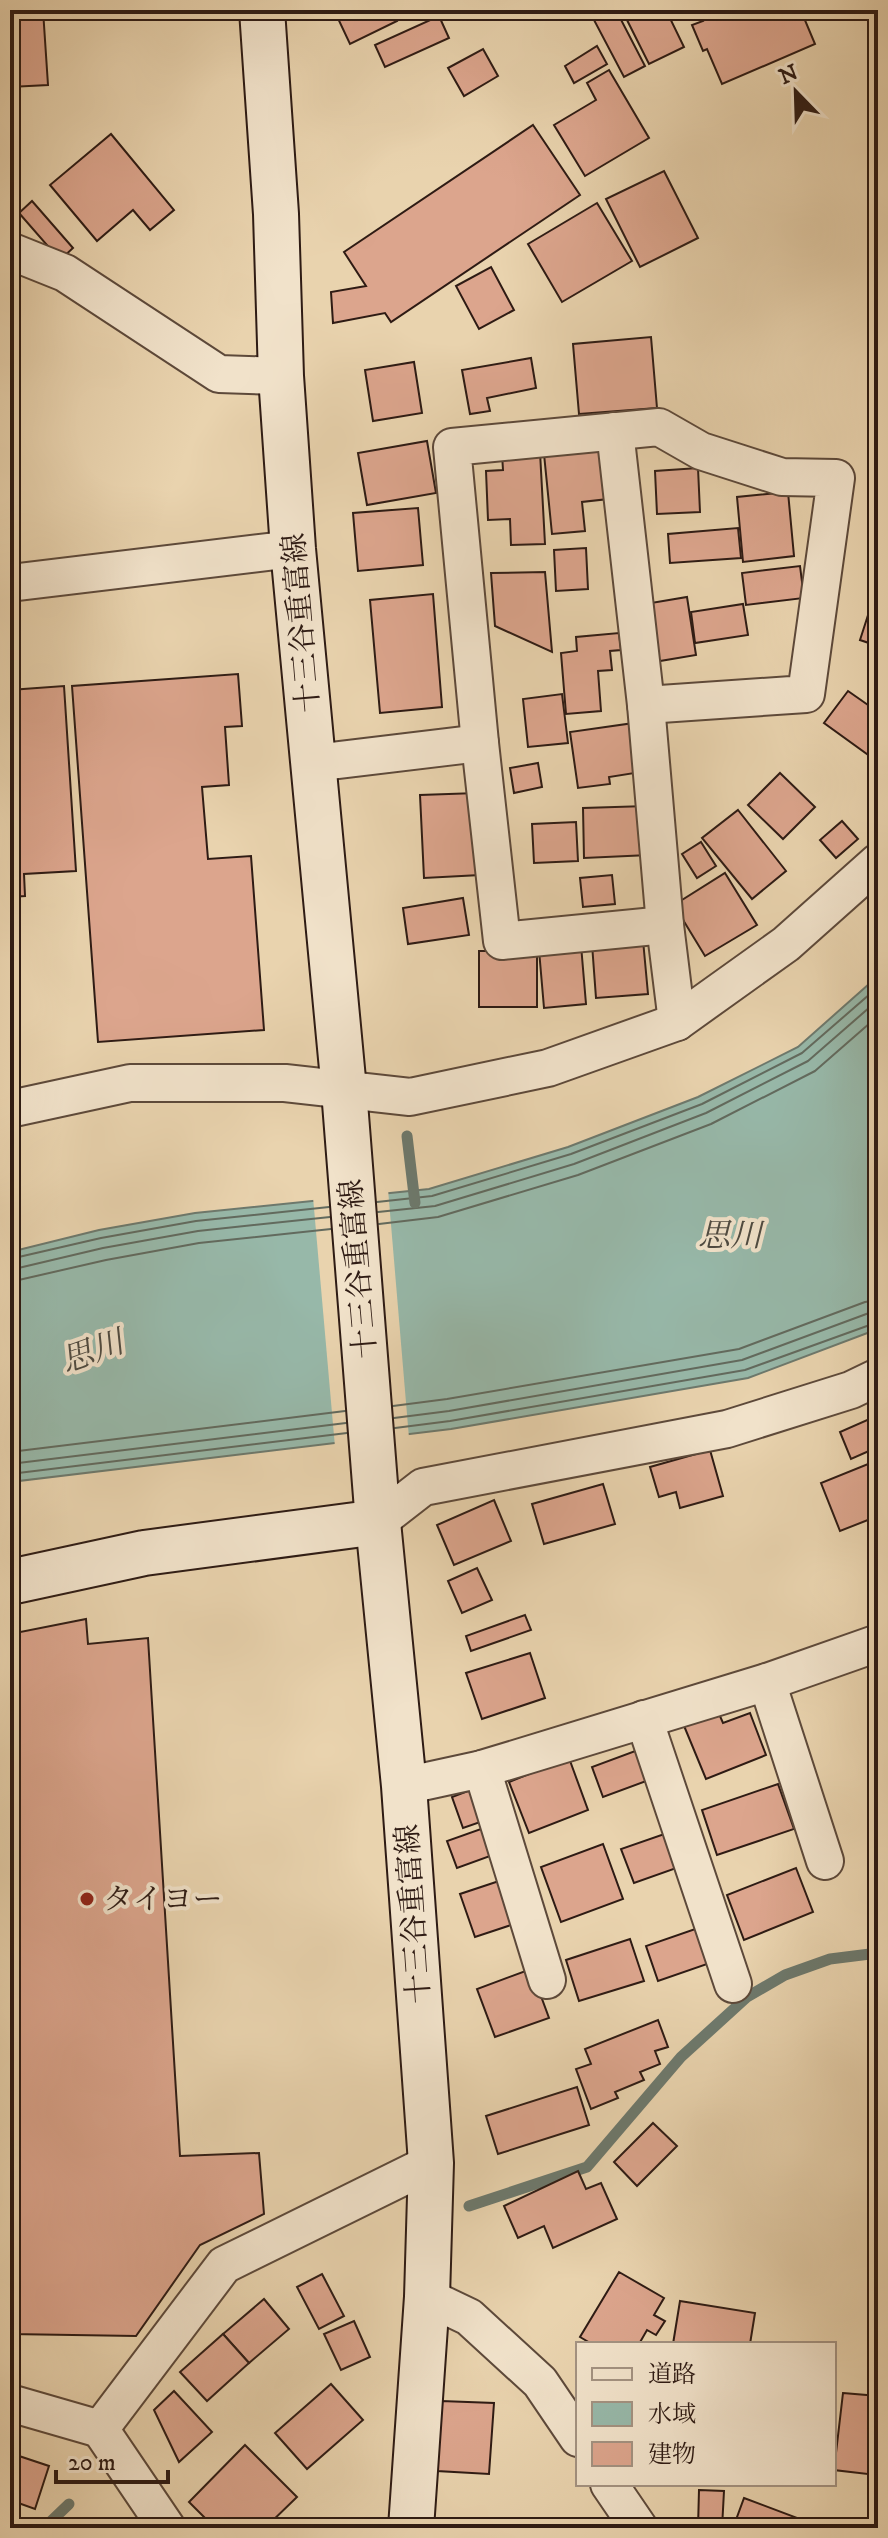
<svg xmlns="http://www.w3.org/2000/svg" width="888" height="2538" font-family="'IM FELL DW Pica','Noto Serif JP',serif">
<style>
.water{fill:#97b8a9;stroke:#6d796d;stroke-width:2}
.pier{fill:#e9d3ae}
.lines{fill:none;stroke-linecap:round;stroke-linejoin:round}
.shore{stroke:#626a5e;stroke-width:2}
.stream{stroke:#6d796d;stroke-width:11}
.building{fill:#dca58d;stroke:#2e1b14;stroke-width:2}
.street-casing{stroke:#5d493a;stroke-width:40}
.secondary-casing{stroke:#2e1b14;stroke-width:48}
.street{stroke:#f1e2ca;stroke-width:36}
.secondary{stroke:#f1e2ca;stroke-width:44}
.poi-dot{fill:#8f2418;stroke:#f1e2ca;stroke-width:3}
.labels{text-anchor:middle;stroke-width:8;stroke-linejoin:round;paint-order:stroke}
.street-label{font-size:30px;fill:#2e1b14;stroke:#f1e2ca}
.poi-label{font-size:30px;fill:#2e1b14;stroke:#f1e2ca;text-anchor:start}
.water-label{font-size:32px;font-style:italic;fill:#4e4a41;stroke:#f1e2ca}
</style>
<rect width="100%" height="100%" fill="#e9d3ae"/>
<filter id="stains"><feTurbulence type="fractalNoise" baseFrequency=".0025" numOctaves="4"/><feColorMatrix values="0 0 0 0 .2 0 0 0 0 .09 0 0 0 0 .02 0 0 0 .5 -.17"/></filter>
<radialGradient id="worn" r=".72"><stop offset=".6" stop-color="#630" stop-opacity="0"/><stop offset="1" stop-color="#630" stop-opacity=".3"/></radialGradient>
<!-- water -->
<path class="water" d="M878,976V1329L748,1378L451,1429L10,1482V1252L99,1230L195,1213L429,1189L568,1147L698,1097L798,1047Z"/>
<!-- pier -->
<path class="pier" d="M388,1189L409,1438L335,1447L313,1197Z"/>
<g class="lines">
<!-- shore -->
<g class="shore">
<path d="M377,1202L432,1196L571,1154L702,1104L802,1053L878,987"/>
<path d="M378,1212L435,1206L574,1164L706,1113L808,1061L878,1000"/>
<path d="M379,1224L438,1217L578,1175L711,1124L815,1071L878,1016"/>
<path d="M10,1259L101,1238L196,1221L329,1207"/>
<path d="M10,1270L103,1248L198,1231L330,1217"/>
<path d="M10,1282L106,1260L199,1243L331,1229"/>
<path d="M393,1406L447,1399L739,1349L865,1302L878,1300"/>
<path d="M394,1418L449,1411L742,1360L869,1313L878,1312"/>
<path d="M395,1428L450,1421L745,1370L878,1322"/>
<path d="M10,1452L345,1411"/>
<path d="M10,1464L346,1423"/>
<path d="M10,1474L347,1433"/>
</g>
<!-- stream -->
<g class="stream">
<path d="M407,1136L415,1203"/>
<path d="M469,2206L587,2167L681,2057L747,1997L785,1975L830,1959L870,1954L878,1956"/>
<path d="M44,2528L69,2504"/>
</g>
</g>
<!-- building -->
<g class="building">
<path d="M10,10H43L48,85L10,87Z"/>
<path d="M334,10H392L397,21L350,44Z"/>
<path d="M613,10H616L645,66L624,77L594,20Z"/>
<path d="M626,10H666L684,47L649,64L623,12Z"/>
<path d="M698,10H783L787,19L802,13L815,44L722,84L707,49L703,51L692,25L703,21Z"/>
<path d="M439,16L449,38L385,67L375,45Z"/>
<path d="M597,46L607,64L574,83L565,66Z"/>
<path d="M483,49L498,76L464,96L448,68Z"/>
<path d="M609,70L649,138L585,176L554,125L596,100L587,83Z"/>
<path d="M533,125L580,195L391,322L385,313L333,323L331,292L366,286L344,252Z"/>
<path d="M111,134L174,210L150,230L133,210L97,241L50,185Z"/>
<path d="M664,171L698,238L640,267L606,199Z"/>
<path d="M32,201L73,248L60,260L19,213Z"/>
<path d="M597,203L632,261L562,302L528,244Z"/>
<path d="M491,267L514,310L479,329L456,286Z"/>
<path d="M651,337L657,408L579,414L573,344Z"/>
<path d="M531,358L536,388L487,398L490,411L470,414L462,370Z"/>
<path d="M414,362L422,413L373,421L365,370Z"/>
<path d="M427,441L436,493L367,505L358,453Z"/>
<path d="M603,448L608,499L582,502L585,531L552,534L544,454Z"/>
<path d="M540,452L545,544L511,545L510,519L488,520L486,471L503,470L502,454Z"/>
<path d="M698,468L700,512L657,514L655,471Z"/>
<path d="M788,492L794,556L743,562L737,497Z"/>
<path d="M418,508L423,565L358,571L353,513Z"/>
<path d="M738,528L741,558L670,563L668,534Z"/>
<path d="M586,548L588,589L556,591L554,550Z"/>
<path d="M800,566L804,598L746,605L742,573Z"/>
<path d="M545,572L552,652L495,626L491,573Z"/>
<path d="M878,584V646L860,640Z"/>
<path d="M433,594L442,707L380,713L370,600Z"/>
<path d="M687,597L696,655L654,662L645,604Z"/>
<path d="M743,604L748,635L695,643L691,612Z"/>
<path d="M619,633L621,650L610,651L612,670L598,671L601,711L566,714L561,653L577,651L576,637Z"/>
<path d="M238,674L242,726L225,727L229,785L202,787L208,859L251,856L264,1030L98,1042L72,686Z"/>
<path d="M64,686L76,871L24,874L25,896L10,897V690Z"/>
<path d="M848,691L878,712V762L824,723Z"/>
<path d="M562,694L568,743L528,747L523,699Z"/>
<path d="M634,723L641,772L609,777L610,784L578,788L570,732Z"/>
<path d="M538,763L542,787L514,793L510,768Z"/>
<path d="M780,773L815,807L783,839L748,805Z"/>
<path d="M477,793L480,875L424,878L420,795Z"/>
<path d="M647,806L649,855L584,858L583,808Z"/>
<path d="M738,810L786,871L752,899L702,838Z"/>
<path d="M842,821L858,839L836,858L820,840Z"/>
<path d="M576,822L578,861L534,863L532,824Z"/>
<path d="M701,842L716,866L697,878L682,854Z"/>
<path d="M725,873L757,925L705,956L674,905Z"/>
<path d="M612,875L615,904L583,907L580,878Z"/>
<path d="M463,898L469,935L408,944L403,908Z"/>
<path d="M643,940L648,994L596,998L592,944Z"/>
<path d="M581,945L586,1004L544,1008L539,950Z"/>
<rect x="479" y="951" width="58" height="56"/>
<path d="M874,1417L878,1425V1447L851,1459L840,1432Z"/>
<path d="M710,1450L723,1496L680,1508L676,1492L659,1497L650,1467Z"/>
<path d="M878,1460V1516L840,1531L821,1483Z"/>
<path d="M603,1484L615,1524L544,1544L532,1504Z"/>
<path d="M494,1500L511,1541L454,1565L437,1525Z"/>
<path d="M477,1568L492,1600L462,1613L448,1581Z"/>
<path d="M525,1615L531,1630L471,1651L466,1636Z"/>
<path d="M86,1619L88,1644L148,1638L180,2156L259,2153L264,2214L200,2245L136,2336L10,2334V1634Z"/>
<path d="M530,1653L545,1698L482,1719L466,1673Z"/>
<path d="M716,1707L723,1723L750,1713L766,1755L706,1779L682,1721Z"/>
<path d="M646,1747L657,1777L603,1797L592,1767Z"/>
<path d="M569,1758L588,1810L529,1833L509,1782Z"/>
<path d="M778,1784L794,1829L717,1855L702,1810Z"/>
<path d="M481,1786L492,1818L463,1828L452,1797Z"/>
<path d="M495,1824L504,1851L457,1868L447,1841Z"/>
<path d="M673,1831L685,1865L634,1883L621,1849Z"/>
<path d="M603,1844L623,1899L561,1922L541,1867Z"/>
<path d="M796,1868L813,1912L744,1940L727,1895Z"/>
<path d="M505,1879L520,1922L475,1937L460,1894Z"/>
<path d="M701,1927L713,1962L658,1981L646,1946Z"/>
<path d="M630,1939L644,1981L579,2001L566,1960Z"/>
<path d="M531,1969L549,2018L495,2037L477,1989Z"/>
<path d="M658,2020L668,2047L655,2051L660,2064L640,2072L644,2080L615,2092L618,2098L591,2109L576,2069L591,2064L585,2049Z"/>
<path d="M577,2087L589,2125L498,2154L486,2116Z"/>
<path d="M653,2123L677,2146L637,2186L614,2162Z"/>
<path d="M578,2171L586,2189L601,2183L617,2219L553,2248L544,2226L518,2238L504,2206Z"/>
<path d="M619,2272L664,2298L654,2315L665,2321L656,2335L647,2330L639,2344H592L580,2337Z"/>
<path d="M322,2274L344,2316L319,2329L297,2287Z"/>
<path d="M264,2299L289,2329L249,2363L223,2334Z"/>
<path d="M680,2301L755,2313L750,2344H673Z"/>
<path d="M354,2321L370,2357L341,2370L324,2334Z"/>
<path d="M223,2334L249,2363L207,2401L180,2372Z"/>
<path d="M331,2384L363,2420L307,2469L275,2433Z"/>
<path d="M174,2391L212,2432L179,2462L154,2410Z"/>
<path d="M843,2393L878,2396L876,2475L834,2470Z"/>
<path d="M441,2401L494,2403L489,2474L437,2471Z"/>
<path d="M245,2445L297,2497L265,2528H215L189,2502Z"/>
<path d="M10,2453L49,2466L35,2509L10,2500Z"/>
<path d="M699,2490L724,2491L722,2528H698Z"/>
<path d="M744,2498L800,2519L797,2528H733Z"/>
</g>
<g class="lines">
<defs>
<g id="street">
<path d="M10,251L65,273L219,374L281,376"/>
<path d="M615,431L646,705L665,925L677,1022"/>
<path d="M10,583L293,549"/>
<path d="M646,705L806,694L836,478L782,477L701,451L659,427L452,447L480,743L502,941L665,925"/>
<path d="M314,763L480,743"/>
<path d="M10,1109L130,1083H285L410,1097L548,1068L677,1022L786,944L878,862"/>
<path d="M378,1522L423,1487L727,1429L851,1390L878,1377"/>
<path d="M767,1682L825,1861"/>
<path d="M644,1719L733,1984"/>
<path d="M482,1769L547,1980"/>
<path d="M404,1786L482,1769L767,1682L878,1643"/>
<path d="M427,2297L469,2317L540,2382L578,2438"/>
<path d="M10,2403L100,2429L224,2265L431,2163"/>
<path d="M100,2429L167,2528"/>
<path d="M609,2484L639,2528"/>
</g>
<g id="secondary">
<path d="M262,10L276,214L281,376L293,549L344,1090L378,1522L404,1786L431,2163L427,2297L411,2528"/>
<path d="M10,1582L144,1553L378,1522"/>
</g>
</defs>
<!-- street casing -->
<use href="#street" class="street-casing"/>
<!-- secondary casing -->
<use href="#secondary" class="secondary-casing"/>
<!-- street -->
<use href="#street" class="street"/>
<!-- secondary -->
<use href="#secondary" class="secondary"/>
</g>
<!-- markers -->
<circle class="poi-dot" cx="87" cy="1899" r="8"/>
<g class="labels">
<!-- street labels -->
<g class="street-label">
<text transform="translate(301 623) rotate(-95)" y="10">十三谷重富線</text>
<text transform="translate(358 1269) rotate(-95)" y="10">十三谷重富線</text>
<text transform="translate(413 1914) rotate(-94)" y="10">十三谷重富線</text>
</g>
<!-- poi labels -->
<g class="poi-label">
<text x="103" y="1909">タイヨー</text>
</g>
<!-- water labels -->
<g class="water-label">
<text x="730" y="1246">思川</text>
<text transform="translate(92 1351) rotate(-20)" y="11">思川</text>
</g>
</g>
<!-- margin -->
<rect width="888" height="2538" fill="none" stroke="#e9d3ae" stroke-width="40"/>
<rect x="12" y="12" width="864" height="2514" fill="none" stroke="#2e1b14" stroke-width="4"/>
<rect x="20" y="20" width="848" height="2498" fill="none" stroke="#2e1b14" stroke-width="2"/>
<!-- legend -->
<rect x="576" y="2342" width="260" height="144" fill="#f1e2ca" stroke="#a39281" stroke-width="2"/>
<rect x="592" y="2368" width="40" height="12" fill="#f1e2ca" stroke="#a39281" stroke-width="2"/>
<text x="648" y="2382" font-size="24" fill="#2e1b14">道路</text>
<rect x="592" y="2402" width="40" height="24" fill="#97b8a9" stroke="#a39281" stroke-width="2"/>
<text x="648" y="2422" font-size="24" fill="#2e1b14">水域</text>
<rect x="592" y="2442" width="40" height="24" fill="#dca58d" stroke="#a39281" stroke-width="2"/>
<text x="648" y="2462" font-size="24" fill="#2e1b14">建物</text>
<!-- north arrow -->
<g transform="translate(796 92) rotate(337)" stroke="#f1e2ca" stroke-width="6" paint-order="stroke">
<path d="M0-6L14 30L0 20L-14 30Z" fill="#2e1b14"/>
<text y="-12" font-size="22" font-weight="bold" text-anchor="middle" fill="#2e1b14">N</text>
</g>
<!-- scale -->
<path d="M56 2470v12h112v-12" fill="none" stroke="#2e1b14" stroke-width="4"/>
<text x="68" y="2470" font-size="24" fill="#2e1b14" stroke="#f1e2ca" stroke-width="6" paint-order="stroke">20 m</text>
<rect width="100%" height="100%" filter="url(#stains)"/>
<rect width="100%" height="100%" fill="url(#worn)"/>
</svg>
